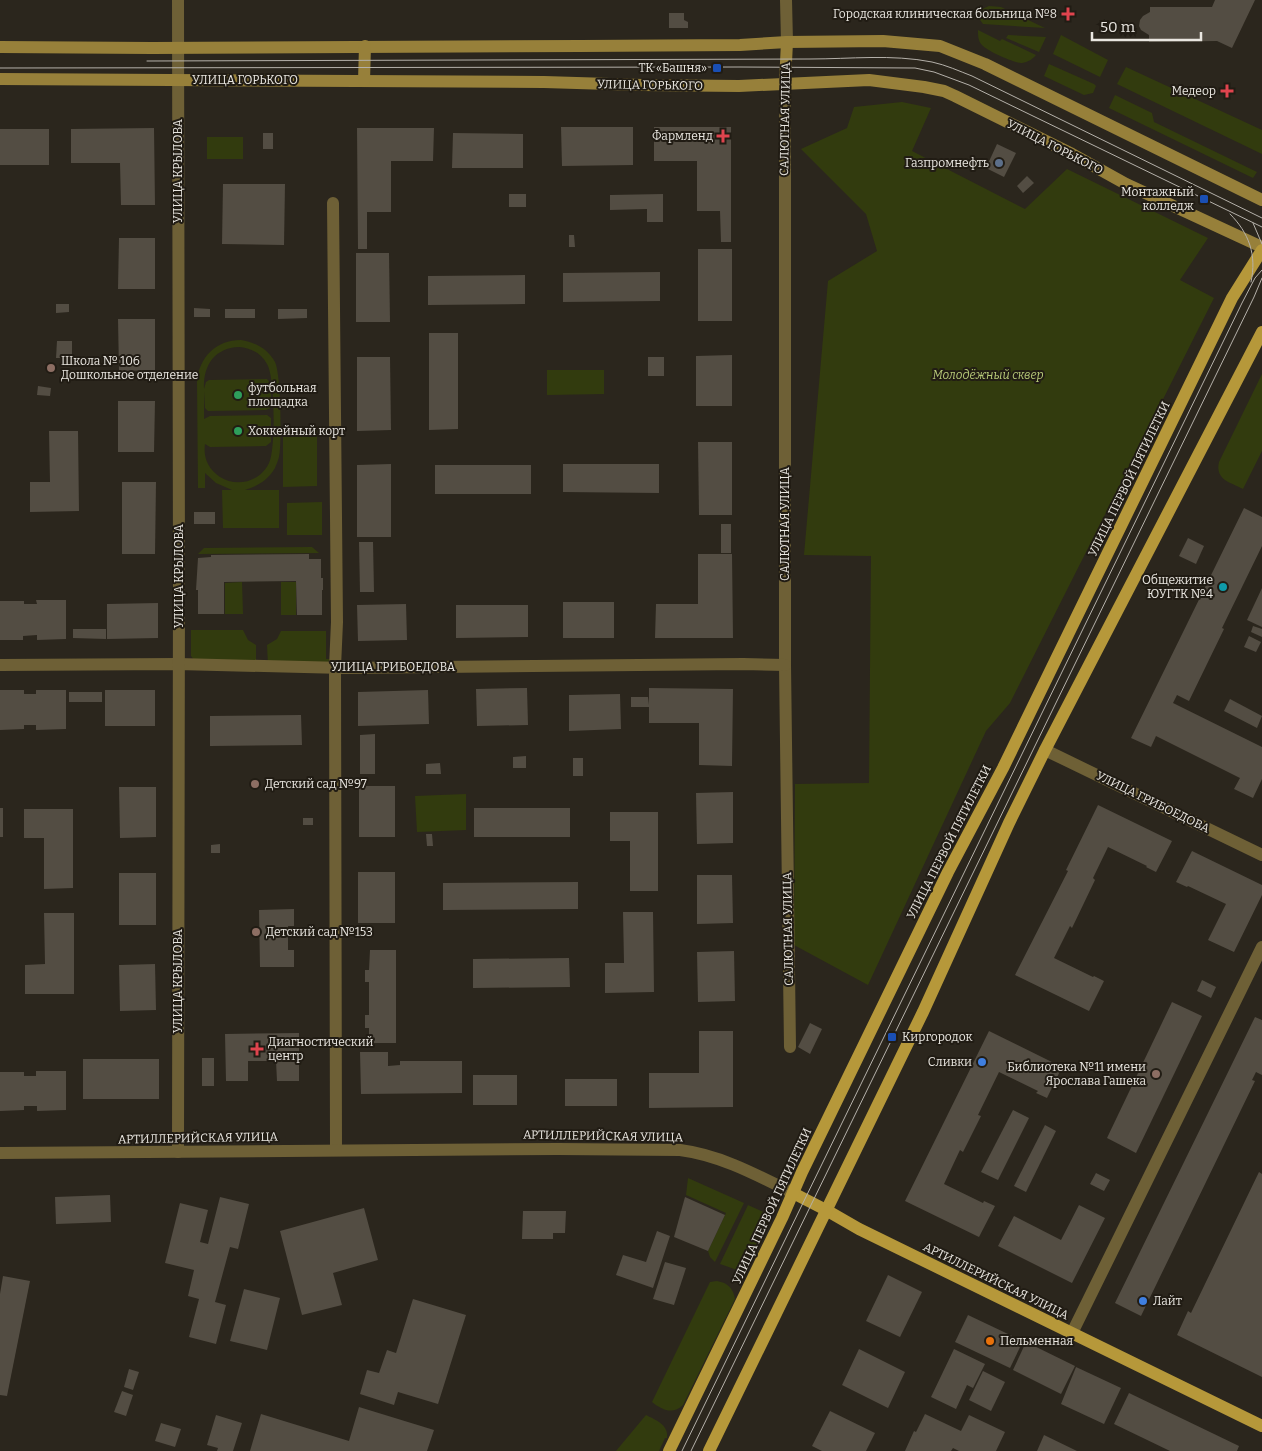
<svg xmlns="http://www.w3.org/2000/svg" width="1262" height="1451" font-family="Bitter,serif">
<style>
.green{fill:#323b0e;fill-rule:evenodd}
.building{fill:#534d43}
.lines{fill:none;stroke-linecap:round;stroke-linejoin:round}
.minor{stroke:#6e6036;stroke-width:12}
.tertiary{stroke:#6e6036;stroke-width:12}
.secondary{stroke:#97803a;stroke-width:12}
.primary{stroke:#b6983a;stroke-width:12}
.tram{stroke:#b5b1aa;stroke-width:1}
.health-dot{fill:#e0444e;stroke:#211c14;stroke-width:2}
.transit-dot{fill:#1a4fb4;stroke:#211c14;stroke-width:2}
.service-dot{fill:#5c6f8a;stroke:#211c14;stroke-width:2}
.education-dot{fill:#8d6e63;stroke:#211c14;stroke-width:2}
.leisure-dot{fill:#2e9e5b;stroke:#211c14;stroke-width:2}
.culture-dot{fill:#0f9aa8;stroke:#211c14;stroke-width:2}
.shop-dot{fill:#3f7fe0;stroke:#211c14;stroke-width:2}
.food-dot{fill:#e8710a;stroke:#211c14;stroke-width:2}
.labels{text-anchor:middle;stroke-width:4;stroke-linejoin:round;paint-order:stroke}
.poi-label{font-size:12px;fill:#e9e6e0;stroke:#211c14;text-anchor:end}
.street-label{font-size:12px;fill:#e9e6e0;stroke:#211c14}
.park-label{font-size:12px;font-style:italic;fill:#b7c978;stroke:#211c14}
</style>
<rect width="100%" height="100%" fill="#2b261d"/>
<!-- green -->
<g class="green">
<path d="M989,6L1001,7L1045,28L983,24L978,17L980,10Z"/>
<path d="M978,30L1000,41L1002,39L1036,55C1033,59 1028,62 1022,63C1014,63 987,51 982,45C978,41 978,35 978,30Z"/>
<path d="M1008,35L1046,37L1039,52L1006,38Z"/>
<path d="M1061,35L1108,60L1100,77L1053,54Z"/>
<path d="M1049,64L1094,84L1096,86L1093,93L1084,95L1044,76Z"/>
<path d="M1126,67L1262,130V154L1117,84Z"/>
<path d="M1115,95L1152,113L1154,122L1257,172L1253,178L1109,108Z"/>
<path d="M902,102L931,108L912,151L1025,209L1067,169L1208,238L1180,280L1214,298L1010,703L986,731L868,985L794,945L795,784L869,783L871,556L804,555L828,281L877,251L866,214L801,149L847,128L854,107Z"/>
<rect x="207" y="137" width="36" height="22"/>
<path d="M241,340C255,342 268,349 275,362C281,374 282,444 279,457C278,461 276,465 275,468C268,480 258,486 245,490H279V528H223L222,490H232L216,483L205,473V488H198L197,382C199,357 216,340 241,340ZM239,347C251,348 261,353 267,364C275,376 276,450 269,463C261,481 237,488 220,477C208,469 203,457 205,444L210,447L266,446L271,442V418L267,415L210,416L204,419V391L205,408L208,411L266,410L271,408V384L267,379L209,380L206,382L204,389C203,366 214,348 239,347Z"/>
<path d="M547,370H604V394L547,395Z"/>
<path d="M1262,374V451L1243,489C1230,482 1215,480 1219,462Z"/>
<path d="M317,429V486L283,487V430Z"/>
<path d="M322,502V535H287V503Z"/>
<path d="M312,547L319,553L198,554L204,548Z"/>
<path d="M242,582L243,614H225V583Z"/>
<rect x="281" y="582" width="15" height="33"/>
<path d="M191,630H243L248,640L256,645V665H198L191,656Z"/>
<path d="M281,631H326V659H330L326,665H268L267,645L277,639Z"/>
<path d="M466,794V830L417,832L415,796Z"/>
<path d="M688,1178L744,1203L715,1262L710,1257L708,1251L726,1213L686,1195Z"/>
<path d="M748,1205L770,1215L769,1222L765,1234H764L746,1271L743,1272L720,1264Z"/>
<path d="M717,1281C728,1283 733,1288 735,1299L683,1405C673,1415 662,1410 652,1402L710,1282Z"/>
<path d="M646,1415C656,1420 669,1425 667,1438H665L659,1451H616Z"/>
</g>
<!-- building -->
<g class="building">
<path d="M1215,0H1255L1232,48L1217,41L1149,42V35L1141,30L1139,26L1140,20L1143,16L1150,12V7H1212Z"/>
<path d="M669,13H684V20L688,22V28H669Z"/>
<path d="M561,127H633V165L562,166Z"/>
<path d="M654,127H731V242H721L720,211H697V161H654Z"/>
<path d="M154,128L155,205H121L120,163H71V129Z"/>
<path d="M357,128H434L433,161H391V212H367V249H358Z"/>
<rect x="0" y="129" width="49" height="36"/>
<rect x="263" y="133" width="10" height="16"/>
<path d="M453,133L523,134V168H452Z"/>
<path d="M997,144L1016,153L1004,177L986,168Z"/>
<path d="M1027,176L1034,183L1023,193L1017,186Z"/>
<path d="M223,184H285L284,245L222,244Z"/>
<rect x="509" y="194" width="17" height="13"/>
<path d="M663,194V222H647V209L610,210V195Z"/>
<path d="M569,235H574L575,247H569Z"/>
<path d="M119,238H155V289H118Z"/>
<rect x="698" y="249" width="34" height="72"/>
<path d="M356,253H389L390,322H356Z"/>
<path d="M660,272V301L563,302V273Z"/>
<path d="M525,275V304L428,305V276Z"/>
<path d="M56,304H69V312L56,313Z"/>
<path d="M194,308L210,309V317H194Z"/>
<rect x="225" y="309" width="30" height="9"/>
<path d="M278,309H307V318L278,319Z"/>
<path d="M118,319H155V370L119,371Z"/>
<path d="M429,333H458V429L429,430Z"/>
<path d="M57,341H72V358H56Z"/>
<path d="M732,355V406H696V356Z"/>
<path d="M357,357H390L391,430L357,431Z"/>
<rect x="648" y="357" width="16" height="19"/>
<path d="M38,386L51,388L50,396L37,395Z"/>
<path d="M118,401H155L154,452H118Z"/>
<path d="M49,431H78L79,511L30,512V482H50Z"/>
<path d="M698,442H732V515H699Z"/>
<path d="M391,464V537H357V465Z"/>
<path d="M563,464H659V493L563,492Z"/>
<rect x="435" y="465" width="96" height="29"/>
<path d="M122,482H156L155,554H122Z"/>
<path d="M1244,508L1262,517V546L1222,628L1224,629L1189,701L1177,695L1173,703L1262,747V779L1253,798L1234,789L1240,778L1156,736L1151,747L1131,738Z"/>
<rect x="194" y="512" width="21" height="12"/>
<rect x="721" y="524" width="10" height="29"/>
<path d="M1188,538L1204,546L1196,564L1179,556Z"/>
<path d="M359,542H373L374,592H360Z"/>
<path d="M309,554V559H321V578H323V590H322V615H297L296,581L224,582V614H198V590H196L198,558L211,557V555Z"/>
<path d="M698,554H732L733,638H655L656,604H698Z"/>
<path d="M1262,588V627L1247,620Z"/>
<path d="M36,600H66V639L37,640V635L23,636V640H0V601H24V604H37Z"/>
<rect x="563" y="602" width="51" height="36"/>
<path d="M158,603V638L107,639V604Z"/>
<path d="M406,604L407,640L358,641L357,605Z"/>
<path d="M456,605H528V637L456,638Z"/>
<path d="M1253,626L1262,629V637L1251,632Z"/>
<path d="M73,629H106V639L73,638Z"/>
<path d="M1249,636L1261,642L1256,652L1244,647Z"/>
<path d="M527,688L528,725L477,726L476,689Z"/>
<path d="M649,688L733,689L732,766L699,765V723H649V707H631V697H648L649,705Z"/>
<path d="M0,690H24V694H36V690H66V729L36,730V725H24V729L0,730Z"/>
<rect x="105" y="690" width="50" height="36"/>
<path d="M428,690L429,724L358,726V692Z"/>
<rect x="69" y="692" width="33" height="10"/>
<path d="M620,694L621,729L569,731V695Z"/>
<path d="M1230,699L1262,716L1257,728L1224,711Z"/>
<path d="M301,715L302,745L210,746V716Z"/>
<path d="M375,734V774H360V735Z"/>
<path d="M526,756V768H513V757Z"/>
<rect x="573" y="758" width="10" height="18"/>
<path d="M440,763L441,774H426V764Z"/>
<rect x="359" y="786" width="36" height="51"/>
<path d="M119,787H156V837L120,838Z"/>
<path d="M733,792V843L697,844L696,793Z"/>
<path d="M1098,805L1172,841L1156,872L1146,867L1147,866L1108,847L1093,878L1095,880L1072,928L1070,926L1054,958L1093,977L1094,976L1104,981L1089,1011L1015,975L1068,871L1066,870Z"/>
<rect x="0" y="808" width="3" height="29"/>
<rect x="474" y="808" width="96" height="29"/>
<path d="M24,809H73V888L44,889V838H24Z"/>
<path d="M610,812H658V891H630V841H610Z"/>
<rect x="303" y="818" width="10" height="7"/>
<path d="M426,834H432L433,846H427Z"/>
<path d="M220,844V853H211V845Z"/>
<path d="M1192,851L1262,885V895L1234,952L1208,940L1226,904L1188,886L1187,887L1176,882Z"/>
<rect x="358" y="872" width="37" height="51"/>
<rect x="119" y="873" width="37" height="52"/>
<path d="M697,875H732L733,923L697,924Z"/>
<path d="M578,882V909L443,910V883Z"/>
<path d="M294,909V926H288V950H294V967H260L259,910Z"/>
<path d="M623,912H653L654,992L605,993V963H624Z"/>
<path d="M44,913H74V994H25V965L45,964Z"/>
<path d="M370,950H396V1043H369V1028H365V1015H369V982H365V970H369Z"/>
<path d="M734,951L735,1001L698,1002L697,952Z"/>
<path d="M569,958L570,987L473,988V959Z"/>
<path d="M155,964L156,1010L120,1011L119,965Z"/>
<path d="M1202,980L1216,987L1211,998L1197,991Z"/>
<path d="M1172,1002L1202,1016L1136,1153L1107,1138Z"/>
<path d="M1255,1017L1262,1020V1075L1256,1072L1252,1080L1255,1081L1141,1316L1115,1303Z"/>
<path d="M810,1023L822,1029L810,1054L798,1047Z"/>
<path d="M699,1031H733V1107L649,1108V1073H699Z"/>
<path d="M989,1031L1062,1067L1047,1098L1036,1093L1038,1091L999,1072L978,1115L981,1116L963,1152L960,1150L944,1184L983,1203L984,1201L995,1206L979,1237L905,1201Z"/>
<path d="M299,1033V1081H277L276,1061H248V1081H226L225,1034Z"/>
<path d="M360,1052H388V1066L400,1065V1061H462V1093L361,1094Z"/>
<rect x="202" y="1058" width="12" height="28"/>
<rect x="83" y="1059" width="76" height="40"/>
<path d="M36,1071H66V1110L37,1111V1106H24V1110L0,1111V1072H24V1076H36Z"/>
<rect x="473" y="1075" width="44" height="30"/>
<rect x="565" y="1079" width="52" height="27"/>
<path d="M1013,1110L1029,1118L998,1180L981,1172Z"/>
<path d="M1045,1125L1056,1131L1026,1192L1014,1186Z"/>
<path d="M1259,1172L1262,1174V1377L1177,1335L1188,1311L1191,1313Z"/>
<path d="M1096,1173L1110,1180L1104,1191L1090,1184Z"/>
<path d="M110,1195L111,1222L56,1224L55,1197Z"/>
<path d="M220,1197L249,1204L238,1249L230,1247L215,1302L226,1305L216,1344L189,1337L199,1299L188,1296L194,1270L165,1263L180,1203L208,1210L200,1242L208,1244Z"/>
<path d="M685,1197L725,1215L708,1251L674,1237Z"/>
<path d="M1079,1205L1105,1218L1072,1283L998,1246L1014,1216L1061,1240Z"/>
<path d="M364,1208L378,1260L333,1273L342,1305L302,1315L280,1231Z"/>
<path d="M523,1211H566L565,1233H553V1239H522Z"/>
<path d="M657,1231L670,1236L653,1288L616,1275L623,1255L646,1262Z"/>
<path d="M665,1262L686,1268L674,1305L653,1299Z"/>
<path d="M888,1275L922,1292L900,1337L866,1321Z"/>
<path d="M3,1276L30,1281L7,1396L0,1395V1294Z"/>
<path d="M244,1289L280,1298L267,1350L230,1341Z"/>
<path d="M413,1299L466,1315L438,1404L398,1392L394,1405L360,1394L367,1370L379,1373L387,1350L396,1353Z"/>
<path d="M968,1315L1023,1341L1010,1368L955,1342Z"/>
<path d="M1026,1342L1075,1366L1061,1394L1013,1370Z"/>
<path d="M859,1349L905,1372L888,1408L842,1385Z"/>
<path d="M954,1349L985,1364L973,1388L967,1385L956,1409L931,1397Z"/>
<path d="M1076,1367L1121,1388L1104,1424L1061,1404Z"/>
<path d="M129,1369L139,1372L133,1390L124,1387Z"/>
<path d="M983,1371L1005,1382L991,1411L969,1400Z"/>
<path d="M122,1391L133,1395L126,1416L114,1412Z"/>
<path d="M1129,1393L1239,1446L1237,1451H1170L1114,1424Z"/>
<path d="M359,1407L434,1430L427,1451H250L261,1414L349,1441Z"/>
<path d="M830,1411L875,1433L866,1451H822L812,1446Z"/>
<path d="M925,1414L961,1431L969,1415L1005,1432L996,1451H959L953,1448L951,1451H905L914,1431L916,1432Z"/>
<path d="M216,1415L242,1423L233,1451H217L218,1448L207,1445Z"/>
<path d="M161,1423L181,1429L175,1447L155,1441Z"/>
<path d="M1044,1435L1077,1451H1037Z"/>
</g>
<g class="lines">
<!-- minor -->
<g class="minor">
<path d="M785,83V665L790,1047"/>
<path d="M333,203L337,622L335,667L336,1150"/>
<path d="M0,665L178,664L344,668L743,664L785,665"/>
<path d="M1045,750L1262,855"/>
<path d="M178,1152L179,584L178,0"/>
<path d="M1072,1333L1262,947"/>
</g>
<!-- tertiary -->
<g class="tertiary">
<path d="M786,0L787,42"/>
<path d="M0,1153L558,1149L680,1150C720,1155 757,1175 793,1193"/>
</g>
<!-- secondary -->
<g class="secondary">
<path d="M0,47L152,48L581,46L740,45L787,42L883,41L940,46L985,64L1262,200"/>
<path d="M0,79L544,82L642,85L739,86L869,80L924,87L944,91L955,96L1072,154L1126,184L1262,247"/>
<path d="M364,81L365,46"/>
<path d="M785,83L787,42"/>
</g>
<!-- primary -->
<g class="primary">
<path d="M793,1193L826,1210L859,1229L1262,1426"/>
<path d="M669,1451L782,1218L802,1172L948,872L1003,768L1232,298L1262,250"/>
<path d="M709,1451L923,1012L1009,823L1045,750L1262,332"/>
</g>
<!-- tram -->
<g class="tram">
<path d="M147,61L810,59C850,59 892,54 932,62C946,65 959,71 972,76L1262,218"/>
<path d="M0,68L740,67L915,68L934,72L969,85L1262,227"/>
<path d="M1230,214C1249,233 1257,255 1251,282"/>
<path d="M1253,223L1262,244"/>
<path d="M682,1451L1242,303L1255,278L1262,270"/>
<path d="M691,1451L1254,297L1262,278"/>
</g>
</g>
<!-- markers -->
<g class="health-dot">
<path d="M1065.5 6.5h5v5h5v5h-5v5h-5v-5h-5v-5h5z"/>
<path d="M1224.5 83.5h5v5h5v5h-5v5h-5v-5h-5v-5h5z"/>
<path d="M720.5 128.5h5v5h5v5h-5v5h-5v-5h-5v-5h5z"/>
<path d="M254.5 1041.5h5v5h5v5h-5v5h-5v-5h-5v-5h5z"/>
</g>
<g class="transit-dot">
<rect x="712" y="63" width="10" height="10" rx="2.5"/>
<rect x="1199" y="194" width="10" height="10" rx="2.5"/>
<rect x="887" y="1032" width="10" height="10" rx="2.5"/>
</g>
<circle class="service-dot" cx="999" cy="163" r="5"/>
<g class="education-dot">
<circle cx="51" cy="368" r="5"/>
<circle cx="255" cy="784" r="5"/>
<circle cx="256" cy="932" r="5"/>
<circle cx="1156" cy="1074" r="5"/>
</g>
<g class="leisure-dot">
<circle cx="238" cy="395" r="5"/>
<circle cx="238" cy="431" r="5"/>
</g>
<circle class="culture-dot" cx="1223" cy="587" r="5"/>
<g class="shop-dot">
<circle cx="982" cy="1062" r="5"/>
<circle cx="1143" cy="1301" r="5"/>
</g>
<circle class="food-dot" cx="990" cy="1341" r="5"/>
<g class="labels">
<!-- poi labels -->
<g class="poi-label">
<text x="1057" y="18">Городская клиническая больница №8</text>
<text x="707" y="72">ТК «Башня»</text>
<text x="1216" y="95">Медеор</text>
<text x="713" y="140">Фармленд</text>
<text x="989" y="167">Газпромнефть</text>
<text x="1194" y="196">Монтажный<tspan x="1194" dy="14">колледж</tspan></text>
<text x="61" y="365" text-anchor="start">Школа № 106<tspan x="61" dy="14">Дошкольное отделение</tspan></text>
<text x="248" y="392" text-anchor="start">футбольная<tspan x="248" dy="14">площадка</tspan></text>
<text x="248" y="435" text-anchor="start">Хоккейный корт</text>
<text x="1213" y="584">Общежитие<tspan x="1213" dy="14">ЮУГТК №4</tspan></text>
<text x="265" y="788" text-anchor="start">Детский сад №97</text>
<text x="266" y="936" text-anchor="start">Детский сад №153</text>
<text x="902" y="1041" text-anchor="start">Киргородок</text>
<text x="268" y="1046" text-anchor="start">Диагностический<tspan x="268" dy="14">центр</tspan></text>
<text x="972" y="1066">Сливки</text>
<text x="1146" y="1071">Библиотека №11 имени<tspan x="1146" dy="14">Ярослава Гашека</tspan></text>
<text x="1153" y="1305" text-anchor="start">Лайт</text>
<text x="1000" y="1345" text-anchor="start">Пельменная</text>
</g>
<!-- street labels -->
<g class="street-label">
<text x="245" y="84">УЛИЦА ГОРЬКОГО</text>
<text transform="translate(650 85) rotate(1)" y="4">УЛИЦА ГОРЬКОГО</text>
<text transform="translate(785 119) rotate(-89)" y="4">САЛЮТНАЯ УЛИЦА</text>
<text transform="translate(1055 147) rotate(27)" y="4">УЛИЦА ГОРЬКОГО</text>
<text transform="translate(178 171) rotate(-90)" y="4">УЛИЦА КРЫЛОВА</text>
<text transform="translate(1129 479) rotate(-64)" y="4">УЛИЦА ПЕРВОЙ ПЯТИЛЕТКИ</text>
<text transform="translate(785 524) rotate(-90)" y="4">САЛЮТНАЯ УЛИЦА</text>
<text transform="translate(179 576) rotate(-90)" y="4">УЛИЦА КРЫЛОВА</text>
<text x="393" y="671">УЛИЦА ГРИБОЕДОВА</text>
<text transform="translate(1153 802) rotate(26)" y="4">УЛИЦА ГРИБОЕДОВА</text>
<text transform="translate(949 842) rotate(-63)" y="4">УЛИЦА ПЕРВОЙ ПЯТИЛЕТКИ</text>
<text transform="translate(788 929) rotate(-91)" y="4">САЛЮТНАЯ УЛИЦА</text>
<text transform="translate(178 981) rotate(-90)" y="4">УЛИЦА КРЫЛОВА</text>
<text transform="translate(603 1136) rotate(1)" y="4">АРТИЛЛЕРИЙСКАЯ УЛИЦА</text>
<text transform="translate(198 1138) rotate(-1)" y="4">АРТИЛЛЕРИЙСКАЯ УЛИЦА</text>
<text transform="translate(772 1206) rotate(-65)" y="4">УЛИЦА ПЕРВОЙ ПЯТИЛЕТКИ</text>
<text transform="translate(996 1281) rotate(26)" y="4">АРТИЛЛЕРИЙСКАЯ УЛИЦА</text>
</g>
<!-- park labels -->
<g class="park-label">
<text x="988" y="379">Молодёжный сквер</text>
</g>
</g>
<!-- scale -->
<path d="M1092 32v8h109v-8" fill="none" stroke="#e9e6e0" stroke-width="2.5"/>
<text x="1100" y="32" font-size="15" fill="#e9e6e0" stroke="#211c14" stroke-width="4" paint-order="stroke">50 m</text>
</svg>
